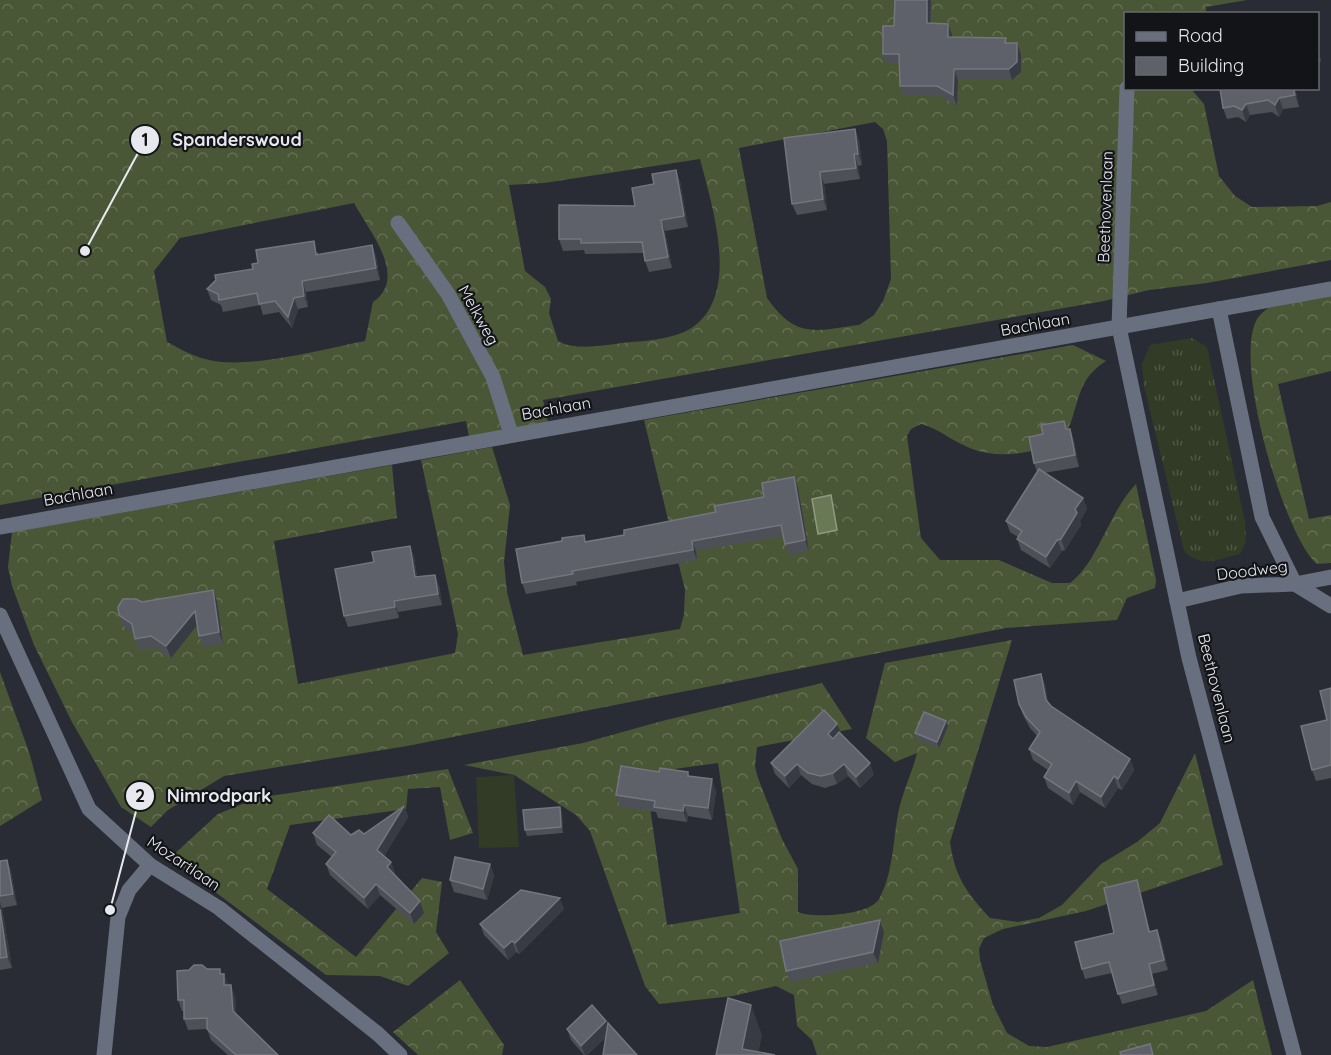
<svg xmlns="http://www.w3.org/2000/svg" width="1331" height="1055" font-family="Quicksand,sans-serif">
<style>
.grass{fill:url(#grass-tufts)}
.forest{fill:url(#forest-crowns);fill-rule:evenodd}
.garden{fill:#323b25}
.water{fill:#697855;stroke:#8f9a83;stroke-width:1.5}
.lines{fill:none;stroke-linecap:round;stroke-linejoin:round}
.minor{stroke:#686f7e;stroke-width:15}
.wall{fill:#4e5058}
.shaded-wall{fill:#383b43}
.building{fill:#5e6169;stroke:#74767e;stroke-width:1.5}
.labels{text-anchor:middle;stroke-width:4.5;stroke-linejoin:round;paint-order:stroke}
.street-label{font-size:16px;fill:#e7e9ef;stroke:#131418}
.leader{fill:none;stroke:#e7e9ef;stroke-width:2}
.callout-dot{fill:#e7e9ef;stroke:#131418;stroke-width:2}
.mark-label{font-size:18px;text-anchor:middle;font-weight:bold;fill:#111}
.callout-label{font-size:18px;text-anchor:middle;font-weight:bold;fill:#e7e9ef;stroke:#131418;stroke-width:4.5;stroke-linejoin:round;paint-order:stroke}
</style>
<defs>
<pattern id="grass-tufts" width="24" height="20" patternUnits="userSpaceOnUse" patternTransform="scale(1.5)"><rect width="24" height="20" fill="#323b25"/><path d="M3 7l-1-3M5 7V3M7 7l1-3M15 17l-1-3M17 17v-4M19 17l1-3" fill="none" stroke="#505745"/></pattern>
<pattern id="forest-crowns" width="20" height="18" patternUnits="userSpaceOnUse" patternTransform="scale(1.5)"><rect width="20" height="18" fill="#4a5736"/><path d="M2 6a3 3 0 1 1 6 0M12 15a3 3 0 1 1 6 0" fill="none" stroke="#646f53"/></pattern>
</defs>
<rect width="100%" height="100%" fill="#292c34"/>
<!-- grass -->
<path class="grass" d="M1192,338L1207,347L1245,522L1246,541L1240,554C1219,559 1201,569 1184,551L1144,386L1142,364L1150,345Z"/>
<!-- forest -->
<g class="forest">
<path d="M0,0H1247L1206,7V13L1126,14V88L1192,90L1204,104L1219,176L1235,196L1252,207L1317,206L1331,202V260L1207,283L1149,290L1104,301L543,400L548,422L469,437L466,421L0,505ZM875,122L883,129L887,141L891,279L883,301L874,315L859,325C814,331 796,339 767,298L739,148ZM700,159C712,206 741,293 693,327C677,338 650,341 631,342C610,344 577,352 558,341L549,313L551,299L545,287L525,271L509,185L544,183ZM354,203C369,231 409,277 373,302L365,341C323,349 245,371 205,359C191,355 180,349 167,342L154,271L180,238Z"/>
<path d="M1331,294V371L1278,384L1309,519L1331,515V563L1317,564C1284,537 1227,346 1261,314C1278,297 1309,297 1331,294Z"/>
<path d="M1073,345L1106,361C1081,377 1080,394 1072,419C1062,453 1004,460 975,450C956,444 940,429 921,424L911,429L907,436L921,538L940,560H999L1052,583H1070C1097,564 1110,510 1136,484L1156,580L1155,588L1127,598L1117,620L1006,628L407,746L224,776L168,810L151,827L121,807L72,722L34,645L12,586L8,567L12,532L392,465L397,518L274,541L298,684L455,653L458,634L421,460L492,447L510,505L504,562L507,592L523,655L680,629L684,614L685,590L644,420Z"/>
<path d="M1012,640L950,842C955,877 966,892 990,918L1018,922L1039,918L1062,905L1101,864L1137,842L1160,823L1195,753L1223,865L1086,911L1003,929L984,938L979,949L980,960L993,1005L1007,1033L1029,1046L1047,1047L1206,1011L1253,980L1272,1055H817L812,1040L797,1026L794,995L776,986L733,996L659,1004L645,986L590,831L576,815L514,775L464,765L583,743L662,721L822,683L852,729L757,747L755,767L758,778L782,839L798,869V912C812,919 871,915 879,899C893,874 893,841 898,814C902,793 912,773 917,753L895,762L866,738L885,663ZM718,763L740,913L667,925L645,773Z"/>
<path d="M0,672L29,752L42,800L0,826Z"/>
<path d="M448,769L473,833L450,840L440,787L408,789L406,809L290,825L267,889L356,957L422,878L442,882L436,932L449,953L408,986L380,976L326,975L170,858L218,814L257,798Z"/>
<path d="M460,980L504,1045L502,1055H418L393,1032Z"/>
</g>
<!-- garden -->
<path class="garden" d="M514,775L519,847L479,848L476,777Z"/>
<!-- water -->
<path class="water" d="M831,495L837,530L818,534L812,499Z"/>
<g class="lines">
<!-- minor -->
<g class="minor">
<path d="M1127,88L1119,327L1189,658L1294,1055"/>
<path d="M398,223L448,294L493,377L511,434"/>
<path d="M1219,309L1331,289"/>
<path d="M0,527L1219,309L1262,517L1295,584"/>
<path d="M1295,584L1331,606"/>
<path d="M1177,601L1241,586L1295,584L1331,577"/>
<path d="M0,615L89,809L150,865L219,908L378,1034L400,1055"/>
<path d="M104,1055L118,917L129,890L150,865"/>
</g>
</g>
<!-- wall -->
<g class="wall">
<path d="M895,0H931V23L952,34V37L1008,43H1017L1021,54V72L1012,80H958L957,106L941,96H903L900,86L899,64H887L883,54L894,26Z"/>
<path d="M1317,40L1321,62L1317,63Z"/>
<path d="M1220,88H1295L1299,107L1283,109L1279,117L1272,112L1250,115L1246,122L1238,117L1227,119L1223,108Z"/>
<path d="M855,129L859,140L862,165L858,166L860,179L824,184L827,210L797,215L792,204Z"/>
<path d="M680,181L688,227L665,231L672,268L649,272L645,261L644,253L585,254L584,250L563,251L559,239L635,206Z"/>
<path d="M372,245L376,257L380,280L306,292L308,307L298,309L292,328L279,312L263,315L260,305L223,312L221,305L211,300L207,289L253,269L258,263L318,252V255Z"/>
<path d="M1067,429H1070L1074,441L1079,467L1044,473L1083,498L1087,509L1080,521L1081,525L1065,550L1062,551L1050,568L1021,550L1017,539L1018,537L1010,532L1006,521L1037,472L1034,463Z"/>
<path d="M794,477L798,488L809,551L789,555L785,544L783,536L696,551L697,560L576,582L577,585L526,594L522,583L586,541L624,535L716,512L764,497Z"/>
<path d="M410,546L414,557L417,577L439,585L442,605L398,612L399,618L348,627L344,616L374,562Z"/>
<path d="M213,590L217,601L223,644L204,647L199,636L197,625L171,658L155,648L139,650L134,634L123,626L119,615L142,602Z"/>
<path d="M1041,674L1045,685L1048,703L1051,706L1130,759L1134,770L1122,790L1118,788L1105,808L1080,792L1073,805L1048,788L1044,777L1048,770L1033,760L1029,749L1037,736L1030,728L1023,715L1019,704Z"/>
<path d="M1331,688V778L1316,781L1312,770L1327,720Z"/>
<path d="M946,721L948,726L939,748L917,739L915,733Z"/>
<path d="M837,724L841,733L874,774L860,788L848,776L837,784L825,788L812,784L801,775L789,788L775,774L771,763Z"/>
<path d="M690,776L716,791L712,820L688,816L687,822L658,818L656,812L621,807L616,795Z"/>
<path d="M404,806L408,817L384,856L391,862L395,873L394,875L424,913L414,924L380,895L368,909L330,875L326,864L332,857L317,845L313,833L351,835L364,834Z"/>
<path d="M560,807L562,813L563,833L527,836L525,830Z"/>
<path d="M7,860L11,871L17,905L2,908L12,968L0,970V861Z"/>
<path d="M490,864L494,876L487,900L454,892L450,880Z"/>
<path d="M1137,880L1140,890L1150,931L1157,930L1161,940L1168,970L1152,974L1158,995L1122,1004L1112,973L1085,979L1082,969L1114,933Z"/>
<path d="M564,909L519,954L516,952L508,960L484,935L480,924Z"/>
<path d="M880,920L884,932L878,963L790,982L786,971Z"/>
<path d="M207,969L224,974L228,985L235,996L236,1015L278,1055H228L211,1040L207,1029L188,1030L184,1019V1011H182L178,1000Z"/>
<path d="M567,1029L606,1037L587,1055H584L571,1040Z"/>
</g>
<!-- shaded-wall -->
<g class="shaded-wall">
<path d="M927,0H931V1L930,34L927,23Z"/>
<path d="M948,24L952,34V48L948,37Z"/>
<path d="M1317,40L1321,62L1317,52Z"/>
<path d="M1017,43L1021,54V72L1012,80L1009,69Z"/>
<path d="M954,69L958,80L957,106L953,95Z"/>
<path d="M1293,88H1295L1299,107L1295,95Z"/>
<path d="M1279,98L1283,109L1279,117L1275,105Z"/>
<path d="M1246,104L1250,115L1246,122L1242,110Z"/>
<path d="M855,129L859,140L862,165L858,154Z"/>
<path d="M854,154L858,166L860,179L856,168Z"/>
<path d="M676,170L680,181L688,227L684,216Z"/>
<path d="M820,172L824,184L827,210L823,199Z"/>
<path d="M661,220L665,231L672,268L668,257Z"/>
<path d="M372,245L376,257L380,280L376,268Z"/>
<path d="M302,281L306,292L308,307L304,296Z"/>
<path d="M294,298L298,309L292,328L288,317Z"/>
<path d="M1070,429L1074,441L1079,467L1075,455Z"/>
<path d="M794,477L798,488L809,551L805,540Z"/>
<path d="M1083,498L1087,509L1080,521L1081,525L1065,550L1061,539L1075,509Z"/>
<path d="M1057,540L1062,551L1050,568L1046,557Z"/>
<path d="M692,541L696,551L697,560L693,550Z"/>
<path d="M410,546L414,557L419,588L415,577Z"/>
<path d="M435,575L439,585L442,605L438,594Z"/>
<path d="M213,590L217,601L223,644L219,632Z"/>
<path d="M394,601L398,612L399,618L395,607Z"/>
<path d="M195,611L199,623L171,658L166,646Z"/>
<path d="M1041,674L1045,685L1050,711L1046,700Z"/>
<path d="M946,721L948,726L939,748L937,742Z"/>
<path d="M837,724L842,735L832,745L828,734Z"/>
<path d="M1130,759L1134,770L1122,790L1118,779Z"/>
<path d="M870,763L874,774L860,788L856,777Z"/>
<path d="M797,764L801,775L789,788L785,776Z"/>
<path d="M844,764L848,776L837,784L833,773Z"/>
<path d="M1114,776L1118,788L1105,808L1101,797Z"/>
<path d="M712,779L716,791L712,820L708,808Z"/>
<path d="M1076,781L1080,792L1073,805L1069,793Z"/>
<path d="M684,805L688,816L687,822L683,811Z"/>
<path d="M404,806L408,817L381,861L377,850Z"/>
<path d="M560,807L562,813L563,833L561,827Z"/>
<path d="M7,860L11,871L17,905L13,894Z"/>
<path d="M391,862L395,873L391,878L387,867Z"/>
<path d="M490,864L494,876L487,900L483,889Z"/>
<path d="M1137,880L1140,890L1152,942L1149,932Z"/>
<path d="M376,884L380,895L368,909L364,898Z"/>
<path d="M560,898L564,909L519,954L515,943Z"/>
<path d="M420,901L424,913L414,924L410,913Z"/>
<path d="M0,902L2,908L12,968L7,957L0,909Z"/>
<path d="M880,920L884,932L878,963L873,952Z"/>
<path d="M1157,930L1161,940L1168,970L1164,960Z"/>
<path d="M512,941L516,952L508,960L504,948Z"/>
<path d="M1149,964L1152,974L1158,995L1154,985Z"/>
<path d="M224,974L228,985H224Z"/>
<path d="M231,985L235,996L237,1022L233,1011Z"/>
<path d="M751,1005L762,1035L758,1055L742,1049Z"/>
<path d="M606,1021L610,1033L587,1055H585L581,1046Z"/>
</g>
<!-- building -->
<g class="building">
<path d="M895,0H927V23L948,24V37L1006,38L1005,43H1017V62L1009,69H954L953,95L937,86H900L899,54H883V26H894Z"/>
<path d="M1220,88H1293L1295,95L1279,98L1275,105L1268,100L1246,104L1242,110L1234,106L1223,108Z"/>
<path d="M855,129L858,154H854L856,168L820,172L823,199L792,204L784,138Z"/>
<path d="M676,170L684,216L661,220L668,257L645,261L642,242L581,243V239H559V205L635,206L632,188L654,184L652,174Z"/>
<path d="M314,241L316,255L372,245L376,268L302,281L304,296L294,298L288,317L275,301L259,304L257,293L219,300L218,294L207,289L216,280L215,275L253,269L252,264L258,263L256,250Z"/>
<path d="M1064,421L1066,429H1070L1075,455L1034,463L1029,437L1043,434L1041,425Z"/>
<path d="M1039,469L1083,498L1075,509L1077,513L1061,539L1057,540L1046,557L1017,539L1022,531L1006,521Z"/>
<path d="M794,477L805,540L785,544L781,525L692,541L693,550L572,571L573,574L522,583L516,549L562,541V538L584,535L585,542L624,535V530L716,512L714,506L764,497L762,483Z"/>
<path d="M410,546L415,577L435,575L438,594L394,601L395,607L344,616L335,569L374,562L372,552Z"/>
<path d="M213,590L219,632L199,636L195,611L166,646L151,636L135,639L132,624L119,615L118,607L123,599H136L142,602Z"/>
<path d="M1041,674L1046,700L1051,706L1130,759L1118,779L1114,776L1101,797L1076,781L1069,793L1044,777L1052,764L1029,749L1040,732L1026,717L1019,704L1014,680Z"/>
<path d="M1331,688V765L1312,770L1301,726L1327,720L1320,691Z"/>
<path d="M824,710L837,724L828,734L833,739L839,732L870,763L856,777L844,764L833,773L821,776L808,773L797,764L785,776L771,763Z"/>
<path d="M924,712L946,721L937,742L915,733Z"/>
<path d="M621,766L659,772L660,768L688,772V776L712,779L708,808L684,805L683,811L654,807L655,801L616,795Z"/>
<path d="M404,806L377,850L391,862L387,867L420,901L410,913L376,884L364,898L326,864L336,852L313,833L329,815L351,835L359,830L364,834Z"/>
<path d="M560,807L561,827L525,830L523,810Z"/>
<path d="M455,857L490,864L483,889L450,880Z"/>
<path d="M7,860L13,894L0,896V861Z"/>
<path d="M1137,880L1149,932L1157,930L1164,960L1149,964L1154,985L1118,994L1109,962L1082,969L1075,942L1114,933L1104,888Z"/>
<path d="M521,890L560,898L515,943L512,941L504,948L480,924Z"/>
<path d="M0,909L7,957L0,958Z"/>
<path d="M880,920L873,952L786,971L780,941Z"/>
<path d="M194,965H202L207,969H220V974H224V985H231L233,1011L278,1055H236L207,1029V1018L184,1019V1000H178L177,971L189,970Z"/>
<path d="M728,998L751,1005L742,1049L775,1055H716Z"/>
<path d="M592,1005L606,1021L581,1046L567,1029Z"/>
<path d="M608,1023L637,1055H603Z"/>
<path d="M1150,1044L1153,1055H1121L1120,1052Z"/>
</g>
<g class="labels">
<!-- street labels -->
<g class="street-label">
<text transform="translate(1105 207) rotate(-88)" y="6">Beethovenlaan</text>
<text transform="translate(479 315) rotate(61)" y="6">Melkweg</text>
<text transform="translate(1035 324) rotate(-10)" y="6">Bachlaan</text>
<text transform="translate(556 408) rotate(-10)" y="6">Bachlaan</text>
<text transform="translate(78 494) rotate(-10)" y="6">Bachlaan</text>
<text transform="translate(1252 570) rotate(-7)" y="6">Doodweg</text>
<text transform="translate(1217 688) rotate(76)" y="6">Beethovenlaan</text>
<text transform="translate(184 863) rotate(34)" y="6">Mozartlaan</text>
</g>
</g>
<!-- callouts -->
<path class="leader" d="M85 251L145 140M110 910L140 796"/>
<g class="callout-dot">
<circle cx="85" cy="251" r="6"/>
<circle cx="110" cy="910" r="6"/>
<circle cx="145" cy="140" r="15"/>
<circle cx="140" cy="796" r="15"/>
</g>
<g class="mark-label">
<text x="145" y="146">1</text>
<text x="140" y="802">2</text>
</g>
<g class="callout-label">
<text x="237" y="146">Spanderswoud</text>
<text x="219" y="802">Nimrodpark</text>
</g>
<!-- legend -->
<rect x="1124" y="12" width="195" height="78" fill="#131418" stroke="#68696e" stroke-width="1.5"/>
<rect x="1136" y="32" width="30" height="9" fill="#686f7e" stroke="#68696e" stroke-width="1.5"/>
<text x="1178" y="42" font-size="18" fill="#e7e9ef">Road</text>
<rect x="1136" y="57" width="30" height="18" fill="#5e6169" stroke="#68696e" stroke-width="1.5"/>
<text x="1178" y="72" font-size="18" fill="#e7e9ef">Building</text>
</svg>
